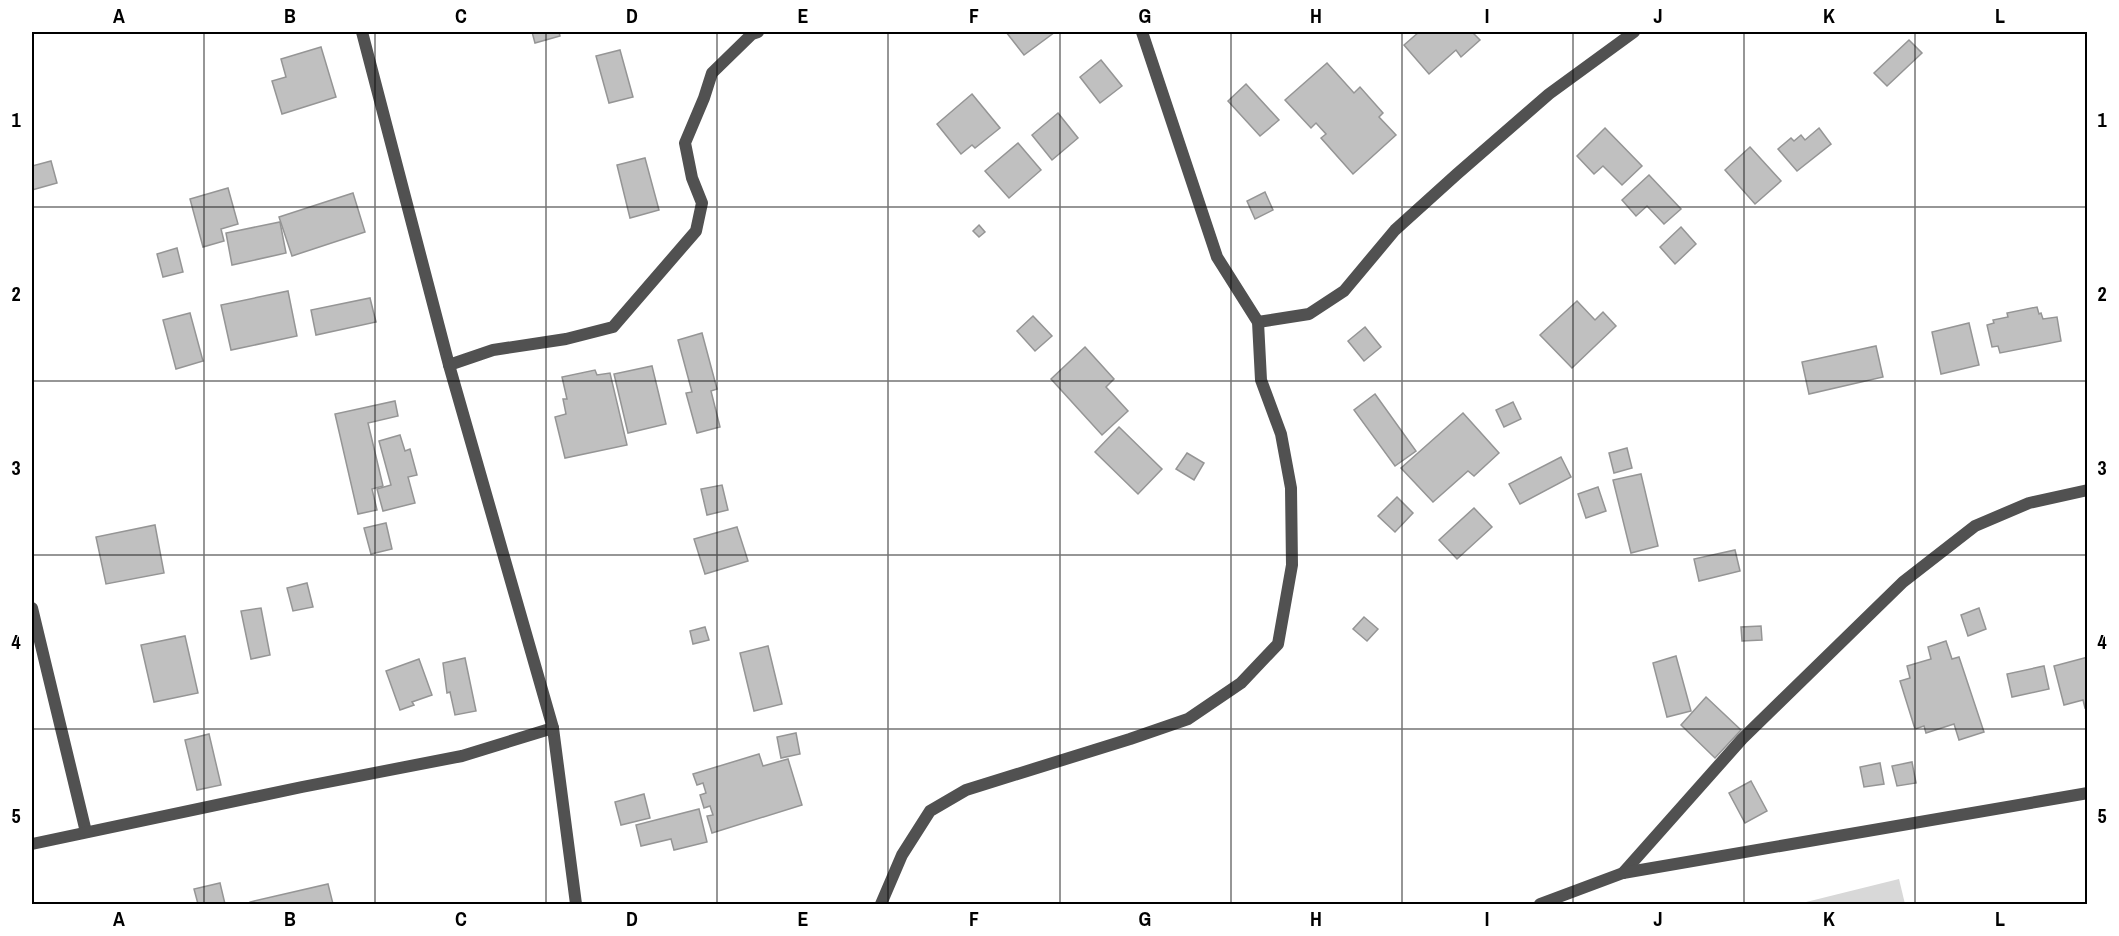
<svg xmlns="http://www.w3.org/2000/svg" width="2119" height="936" font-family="'Archivo Narrow',sans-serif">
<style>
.green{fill:#d8d8d8}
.building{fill:#c0c0c0;stroke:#959595;stroke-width:1.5}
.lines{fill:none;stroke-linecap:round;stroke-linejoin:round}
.minor{stroke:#515151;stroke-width:12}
.grid{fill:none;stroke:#000;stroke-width:1.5;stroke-opacity:0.55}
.neatline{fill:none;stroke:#000;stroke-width:2}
.grid-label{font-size:20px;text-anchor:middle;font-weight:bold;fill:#000}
</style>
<rect width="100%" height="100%" fill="#fff"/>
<!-- green -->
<path class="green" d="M1899,879L1905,904H1798Z"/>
<!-- building -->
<g class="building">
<path d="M532,32H559L560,36L535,43Z"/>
<path d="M1006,32H1055L1024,55Z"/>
<path d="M1419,32H1472L1480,40L1461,57L1456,50L1429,74L1404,45Z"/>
<path d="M1909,40L1922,53L1887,86L1874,73Z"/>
<path d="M321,47L336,97L282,114L272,81L286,77L281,59Z"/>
<path d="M620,50L633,97L609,103L596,56Z"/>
<path d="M1101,60L1122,86L1100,103L1080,77Z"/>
<path d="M1327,63L1354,93L1360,87L1383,113L1379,117L1396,135L1353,174L1321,138L1326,134L1316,123L1311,128L1285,100Z"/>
<path d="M1246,84L1279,120L1260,136L1228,101Z"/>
<path d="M972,94L1000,128L975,148L972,145L961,154L937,124Z"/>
<path d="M1058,113L1078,138L1052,160L1032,135Z"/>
<path d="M1605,128L1642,166L1622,185L1603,166L1594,174L1577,156Z"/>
<path d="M1819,128L1831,144L1797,171L1778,149L1791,138L1794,141L1801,135L1805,140Z"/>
<path d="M1018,143L1041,170L1009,198L985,171Z"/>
<path d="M1750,147L1781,181L1755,204L1725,170Z"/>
<path d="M645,158L659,210L630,218L617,165Z"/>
<path d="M51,161L57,183L32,190V166Z"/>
<path d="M1649,175L1681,209L1664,224L1647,206L1636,216L1622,200Z"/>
<path d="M228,188L238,224L221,229L224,241L203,247L190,199Z"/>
<path d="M1265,192L1273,210L1255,219L1247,201Z"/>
<path d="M353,193L365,232L292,256L279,217Z"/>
<path d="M280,222L286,253L232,265L226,233Z"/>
<path d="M979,225L985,232L979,237L973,231Z"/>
<path d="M1681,227L1696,244L1675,264L1660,247Z"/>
<path d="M177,248L183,272L163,277L157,254Z"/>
<path d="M288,291L297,336L231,350L221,305Z"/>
<path d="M370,298L376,322L316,335L311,310Z"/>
<path d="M1577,301L1595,320L1603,312L1616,326L1572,368L1540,335Z"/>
<path d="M2037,307L2039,314L2041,313L2043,319L2057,317L2061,341L2000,353L1998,346L1992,347L1987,325L1994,323L1993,320L2008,317L2007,313Z"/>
<path d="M190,313L203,361L176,369L163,320Z"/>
<path d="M1033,316L1052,336L1035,351L1017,331Z"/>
<path d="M1969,323L1979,365L1941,374L1932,332Z"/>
<path d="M1365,327L1381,347L1364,361L1348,341Z"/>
<path d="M702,333L717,389L711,391L720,427L697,433L686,393L692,392L678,340Z"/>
<path d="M1876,346L1883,377L1809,394L1802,362Z"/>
<path d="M1085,347L1114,379L1106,387L1128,411L1102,435L1051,379Z"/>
<path d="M652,366L666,424L628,433L614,374Z"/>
<path d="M595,370L597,375L610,373L627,445L565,458L555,417L566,414L563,399H567L562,377Z"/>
<path d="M1375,394L1416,451L1395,466L1354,410Z"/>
<path d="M395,401L398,416L368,423L383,486L372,489L377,510L358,514L335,414Z"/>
<path d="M1513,402L1521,419L1504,427L1496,410Z"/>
<path d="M1463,413L1499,453L1474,476L1468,471L1433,502L1401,468Z"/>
<path d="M1119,427L1162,469L1138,494L1095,452Z"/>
<path d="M400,435L405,451L410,449L417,475L408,477L415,503L383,511L377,489L391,485L379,441Z"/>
<path d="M1627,448L1632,468L1614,473L1609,453Z"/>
<path d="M1187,453L1204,463L1194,480L1176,469Z"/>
<path d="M1561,457L1571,477L1520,504L1509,484Z"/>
<path d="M1641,474L1658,546L1631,553L1613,480Z"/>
<path d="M722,485L728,510L707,515L701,489Z"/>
<path d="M1598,487L1606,511L1586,518L1578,494Z"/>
<path d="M1397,497L1413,513L1395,532L1378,516Z"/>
<path d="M1474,508L1492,527L1457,559L1439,540Z"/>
<path d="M386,523L392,549L371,554L364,528Z"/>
<path d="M155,525L164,573L106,584L96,537Z"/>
<path d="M737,527L748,561L705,574L694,539Z"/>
<path d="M1735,550L1740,571L1699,581L1694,559Z"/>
<path d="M307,583L313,607L293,611L287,588Z"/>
<path d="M261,608L270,655L251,659L241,611Z"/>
<path d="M1979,608L1986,629L1968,636L1961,615Z"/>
<path d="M1364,617L1378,629L1367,641L1353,629Z"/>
<path d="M1761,626L1762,640L1742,641L1741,627Z"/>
<path d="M705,627L709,640L693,644L690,631Z"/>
<path d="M185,636L198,693L154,702L141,645Z"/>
<path d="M1946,641L1952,659L1959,657L1984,732L1959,740L1954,724L1926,733L1924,726L1915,729L1900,681L1910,678L1907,666L1931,659L1928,647Z"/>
<path d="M768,646L782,704L754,711L740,653Z"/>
<path d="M1676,656L1691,711L1667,717L1653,663Z"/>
<path d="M2088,657V707L2085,708L2083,700L2064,705L2054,666Z"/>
<path d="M465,658L476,711L455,715L450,692L447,693L443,663Z"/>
<path d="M419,659L432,695L412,702L414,705L400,710L386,671Z"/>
<path d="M2044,666L2049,689L2012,697L2007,674Z"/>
<path d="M1706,697L1741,730L1715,758L1681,725Z"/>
<path d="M796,733L800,754L781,758L777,737Z"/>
<path d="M209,734L221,785L197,790L185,740Z"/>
<path d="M759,754L763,766L788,759L802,805L712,833L707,816L713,815L710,806L704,808L700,795L706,793L703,783L697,785L693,774Z"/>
<path d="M1912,762L1916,783L1897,786L1892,766Z"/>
<path d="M1880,763L1884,784L1864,787L1860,767Z"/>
<path d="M1751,781L1767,811L1745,823L1729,793Z"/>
<path d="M644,794L650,818L621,825L615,802Z"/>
<path d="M699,809L707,842L674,850L671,839L641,846L636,825Z"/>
<path d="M220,883L225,904H198L194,889Z"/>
<path d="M328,884L333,904H250V902Z"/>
</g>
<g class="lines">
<!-- minor -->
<g class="minor">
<path d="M362,32L449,365L553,728L576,904"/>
<path d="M1258,322L1309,314L1344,291L1395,230L1457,174L1549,94L1634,32"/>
<path d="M449,365L493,350L566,339L613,327L696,231L702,203L692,178L685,143L704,98L712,73L752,34L758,32"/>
<path d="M32,608L86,832"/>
<path d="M32,844L302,787L462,756L553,728"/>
<path d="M1623,873L1742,739L1903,582L1975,526L2029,503L2088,490"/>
<path d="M881,904L902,855L930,811L966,790L1130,739L1188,719L1241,683L1278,644L1292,565L1291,488L1281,434L1261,380L1258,322L1217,257L1142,32"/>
<path d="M1540,904L1623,873L2088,793"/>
</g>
</g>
<!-- grid -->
<path class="grid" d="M204,32V904M375,32V904M546,32V904M717,32V904M888,32V904M1060,32V904M1231,32V904M1402,32V904M1573,32V904M1744,32V904M1915,32V904M32,207H2088M32,381H2088M32,555H2088M32,729H2088"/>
<!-- border -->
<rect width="2119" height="936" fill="none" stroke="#ffffff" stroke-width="66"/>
<rect x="33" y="33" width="2053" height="870" class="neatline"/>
<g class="grid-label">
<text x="119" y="23">A</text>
<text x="290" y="23">B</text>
<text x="461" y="23">C</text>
<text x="632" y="23">D</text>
<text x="803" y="23">E</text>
<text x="974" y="23">F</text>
<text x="1145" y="23">G</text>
<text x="1316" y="23">H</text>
<text x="1487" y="23">I</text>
<text x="1658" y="23">J</text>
<text x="1829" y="23">K</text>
<text x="2000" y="23">L</text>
<text x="16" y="127">1</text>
<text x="2102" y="127">1</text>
<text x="16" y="301">2</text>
<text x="2102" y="301">2</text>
<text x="16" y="475">3</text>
<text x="2102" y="475">3</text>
<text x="16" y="649">4</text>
<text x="2102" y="649">4</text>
<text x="16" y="823">5</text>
<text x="2102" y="823">5</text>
<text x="119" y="926">A</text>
<text x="290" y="926">B</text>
<text x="461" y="926">C</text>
<text x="632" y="926">D</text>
<text x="803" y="926">E</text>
<text x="974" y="926">F</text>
<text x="1145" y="926">G</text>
<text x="1316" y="926">H</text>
<text x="1487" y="926">I</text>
<text x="1658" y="926">J</text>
<text x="1829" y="926">K</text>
<text x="2000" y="926">L</text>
</g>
</svg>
